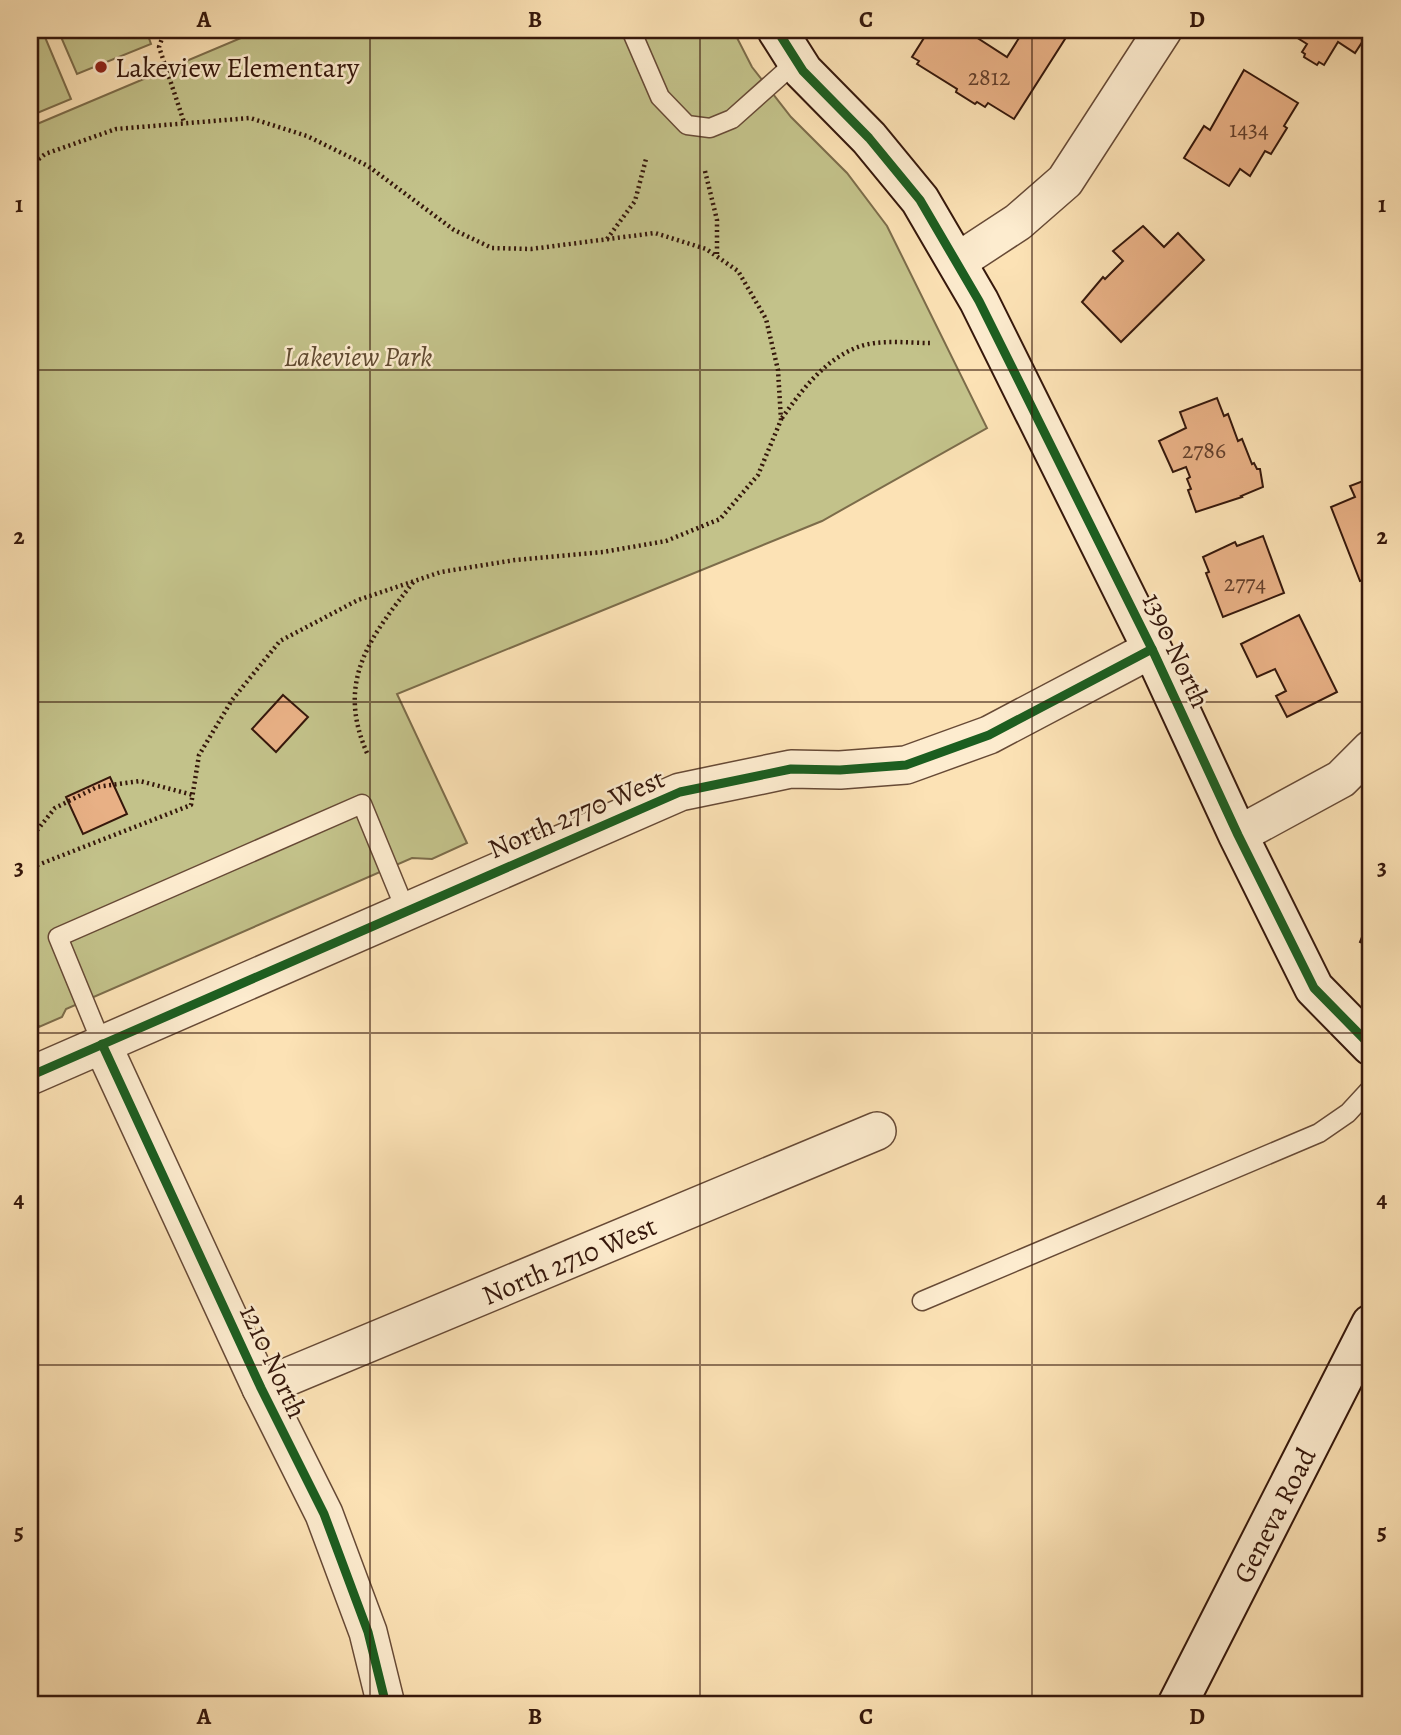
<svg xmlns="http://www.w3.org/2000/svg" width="1401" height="1735" font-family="Alegreya,serif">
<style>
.green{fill:#c3c28a;stroke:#7c6c4a;stroke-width:2}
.building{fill:#e9b186;stroke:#35170b;stroke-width:2}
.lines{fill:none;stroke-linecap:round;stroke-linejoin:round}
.lane-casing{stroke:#674a36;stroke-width:21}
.street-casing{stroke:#674a36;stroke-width:40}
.secondary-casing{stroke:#35170b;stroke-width:42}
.path{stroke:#35170b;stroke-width:4.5;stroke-dasharray:2 3.5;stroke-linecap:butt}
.lane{stroke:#fdeccf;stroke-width:18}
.street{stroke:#fdeccf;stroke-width:37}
.secondary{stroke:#fdeccf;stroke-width:38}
.cycleway-casing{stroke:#fdeccf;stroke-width:13}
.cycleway{stroke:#1b5e20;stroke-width:9}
.grid{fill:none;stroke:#35170b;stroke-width:2;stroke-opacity:0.55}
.poi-dot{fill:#8f2418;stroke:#fdeccf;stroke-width:2.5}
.labels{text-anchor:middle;stroke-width:5;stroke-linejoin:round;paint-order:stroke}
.number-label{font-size:24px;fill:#623e2a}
.poi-label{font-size:28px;fill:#35170b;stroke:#fdeccf;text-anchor:start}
.park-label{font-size:28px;font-style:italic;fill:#604a31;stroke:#fdeccf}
.street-label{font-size:28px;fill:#35170b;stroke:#fdeccf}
.neatline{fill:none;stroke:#35170b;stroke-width:2.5}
.grid-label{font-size:23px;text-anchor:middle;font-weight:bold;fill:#35170b}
</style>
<rect width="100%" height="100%" fill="#fce2b5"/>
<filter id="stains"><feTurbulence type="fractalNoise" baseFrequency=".00286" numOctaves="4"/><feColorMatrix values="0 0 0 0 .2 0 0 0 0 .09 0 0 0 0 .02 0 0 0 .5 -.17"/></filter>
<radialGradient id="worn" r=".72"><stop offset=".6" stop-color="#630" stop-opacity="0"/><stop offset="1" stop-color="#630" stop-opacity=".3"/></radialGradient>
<!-- green -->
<g class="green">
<path d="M30,30H42L71,99L30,116Z"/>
<path d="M58,30H146L151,44L77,74Z"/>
<path d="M260,30H733L752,67L791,117L847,173L887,226L987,428L822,521L397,694L467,843L432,859L412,858L66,1009L62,1017L39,1027L30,1007V127Z"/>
</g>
<!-- building -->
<g class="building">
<path d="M929,30H965L1007,57L1024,30H1051L1065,39L1014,119L988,103L985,107L977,102L975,104L956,92L957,89L917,64L919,61L912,57Z"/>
<path d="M1290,30H1370L1355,53L1338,42L1324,65L1319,62L1317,65L1304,57L1305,54L1302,52L1307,44L1288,32Z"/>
<path d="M1244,70L1298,103L1284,126L1287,128L1271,154L1265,151L1250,176L1240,169L1229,186L1184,158L1204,126L1210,130Z"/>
<path d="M1143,226L1164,247L1178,233L1204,260L1121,342L1082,302L1103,277L1105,279L1123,261L1113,251Z"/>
<path d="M1217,398L1224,416L1228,414L1238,441L1242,439L1252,464L1254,463L1257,469H1260L1263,487L1241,496L1242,497L1196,512L1188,490L1191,489L1187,479L1190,477L1186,467L1173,472L1159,441L1186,428L1180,412Z"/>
<path d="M1371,478V577L1360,581L1331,507L1355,497L1350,486Z"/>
<path d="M1263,536L1284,593L1223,617L1206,573L1209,572L1203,557L1235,542L1237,546Z"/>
<path d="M1299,615L1337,692L1287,717L1276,696L1286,691L1275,669L1257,677L1241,644Z"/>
<path d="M283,695L308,717L276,752L252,729Z"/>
<path d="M110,777L127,814L83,834L66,797Z"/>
<path d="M1371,915V947L1360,942Z"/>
</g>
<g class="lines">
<defs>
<g id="lane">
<path d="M631,30L660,97L687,125L710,128L732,119L797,61"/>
<path d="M102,1044L58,937L362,804L406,911"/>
<path d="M922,1301L1319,1133L1348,1113L1371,1088"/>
</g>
<g id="street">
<path d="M957,262L1018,222L1065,181L1163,30"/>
<path d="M1238,835L1341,779L1371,749"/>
<path d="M102,1044L261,1388L324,1514L368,1632L386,1705"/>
<path d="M30,1076L680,792L791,769L840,770L906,765L989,735L1152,649"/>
<path d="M261,1388L877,1131"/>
</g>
<g id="secondary">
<path d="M777,30L803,71L869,138L920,200L979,301L1152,649L1238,835L1314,988L1371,1046"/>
<path d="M1177,1705L1371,1324"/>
</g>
</defs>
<!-- lane casing -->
<use href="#lane" class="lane-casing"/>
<!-- street casing -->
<use href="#street" class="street-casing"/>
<!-- secondary casing -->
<use href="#secondary" class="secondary-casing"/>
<!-- path -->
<g class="path">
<path d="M165,30L159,47L184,122"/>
<path d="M30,166L45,154L116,129L250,118L307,136L368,166L454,230L492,248L531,249L655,233L706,249L738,271L766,319L778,370L781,420L758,475L720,519L666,541L603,552L515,560L441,572L358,600L280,641L232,700L199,755L191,805L30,868"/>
<path d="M705,171L717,220V256"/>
<path d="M607,239L635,201L646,159"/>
<path d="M782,418C802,390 824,360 858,347C879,339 908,343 930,343"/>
<path d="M367,753C335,680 371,636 415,580"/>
<path d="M30,839L55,808L97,787L140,781L193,795"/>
</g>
<!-- lane -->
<use href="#lane" class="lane"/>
<!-- street -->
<use href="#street" class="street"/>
<!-- secondary -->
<use href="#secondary" class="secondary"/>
<defs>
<g id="cycleway">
<path d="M777,30L803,71L869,138L920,200L979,301L1152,649L1238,835L1314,988L1371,1046"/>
<path d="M102,1044L261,1388L324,1514L368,1632L386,1705"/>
<path d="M30,1076L680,792L791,769L840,770L906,765L989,735L1152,649"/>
</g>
</defs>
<!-- cycleway casing -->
<use href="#cycleway" class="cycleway-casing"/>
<!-- cycleway -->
<use href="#cycleway" class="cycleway"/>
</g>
<!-- grid -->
<path class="grid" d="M370,30V1705M700,30V1705M1032,30V1705M30,370H1371M30,702H1371M30,1033H1371M30,1365H1371"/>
<!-- markers -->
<circle class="poi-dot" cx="101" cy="67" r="7"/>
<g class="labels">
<!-- number labels -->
<g class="number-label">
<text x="989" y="85">2812</text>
<text x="1249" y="137">1434</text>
<text x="1204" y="458">2786</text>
<text x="1245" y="591">2774</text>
</g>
<!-- poi labels -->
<g class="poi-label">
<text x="115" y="77">Lakeview Elementary</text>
</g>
<!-- park labels -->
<g class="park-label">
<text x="358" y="366">Lakeview Park</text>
</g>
<!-- street labels -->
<g class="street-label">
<text transform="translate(1177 650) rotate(65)" y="10">1390 North</text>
<text transform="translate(576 813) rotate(-23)" y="10">North 2770 West</text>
<text transform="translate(569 1260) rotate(-23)" y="10">North 2710 West</text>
<text transform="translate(274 1361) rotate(65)" y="10">1210 North</text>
<text transform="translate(1274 1515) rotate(-63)" y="10">Geneva Road</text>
</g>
</g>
<!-- margin -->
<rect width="1401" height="1735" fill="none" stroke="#fce2b5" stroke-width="77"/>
<rect x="38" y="38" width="1324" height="1658" class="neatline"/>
<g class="grid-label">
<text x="204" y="27">A</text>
<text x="535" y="27">B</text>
<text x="866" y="27">C</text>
<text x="1197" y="27">D</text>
<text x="19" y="212">1</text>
<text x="1382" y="212">1</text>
<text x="19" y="544">2</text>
<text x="1382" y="544">2</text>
<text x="19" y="875">3</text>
<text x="1382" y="875">3</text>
<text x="19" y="1207">4</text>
<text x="1382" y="1207">4</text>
<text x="19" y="1539">5</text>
<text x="1382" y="1539">5</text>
<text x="204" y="1724">A</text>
<text x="535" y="1724">B</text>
<text x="866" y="1724">C</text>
<text x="1197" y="1724">D</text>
</g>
<rect width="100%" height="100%" filter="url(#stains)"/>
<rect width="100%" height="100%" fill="url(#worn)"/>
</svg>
